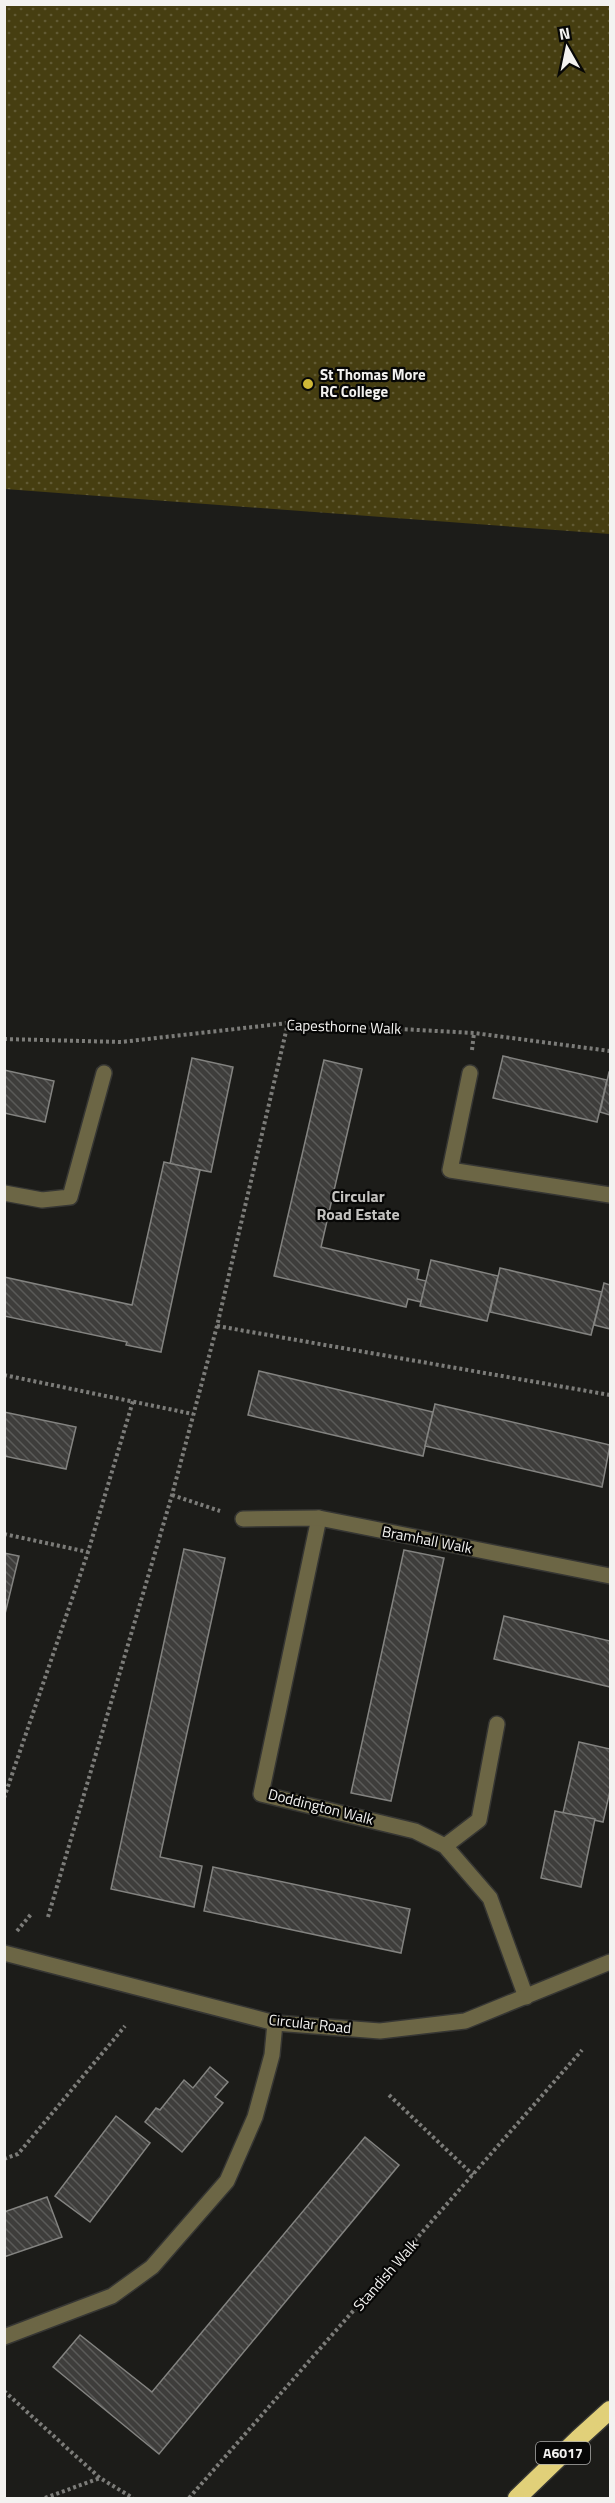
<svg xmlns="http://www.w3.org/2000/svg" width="615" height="2503" font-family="'Titillium Web',sans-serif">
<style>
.park{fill:url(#park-dots)}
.building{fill:url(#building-back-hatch);stroke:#838380;stroke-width:1.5}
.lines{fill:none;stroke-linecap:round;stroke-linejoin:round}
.street-casing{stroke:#363633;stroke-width:18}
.highway-casing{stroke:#363633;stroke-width:21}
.path{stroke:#7c7c79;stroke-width:4;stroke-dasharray:3 3;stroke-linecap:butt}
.street{stroke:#6c6645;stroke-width:15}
.highway{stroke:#e1d079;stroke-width:18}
.poi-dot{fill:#cfb837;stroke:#070706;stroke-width:2}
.labels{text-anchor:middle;stroke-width:4.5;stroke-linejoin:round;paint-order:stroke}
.shield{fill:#070706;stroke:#acacaa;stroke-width:1.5}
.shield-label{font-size:14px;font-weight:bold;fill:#f3f2f0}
.poi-label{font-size:15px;font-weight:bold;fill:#f3f2f0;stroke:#070706;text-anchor:start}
.street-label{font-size:15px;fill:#f3f2f0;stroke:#070706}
.neighbourhood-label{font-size:16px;font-weight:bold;fill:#c4c3c0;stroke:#070706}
</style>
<defs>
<pattern id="park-dots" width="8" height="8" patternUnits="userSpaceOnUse" patternTransform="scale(1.5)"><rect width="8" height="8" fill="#463e11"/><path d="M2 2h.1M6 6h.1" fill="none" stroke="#615a34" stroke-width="1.8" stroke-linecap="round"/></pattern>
<pattern id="building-back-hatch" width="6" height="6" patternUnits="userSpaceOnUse" patternTransform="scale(1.5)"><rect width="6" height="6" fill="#3e3d3b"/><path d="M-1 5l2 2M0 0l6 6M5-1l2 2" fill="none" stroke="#5a5a58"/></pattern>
</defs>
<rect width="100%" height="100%" fill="#1c1c19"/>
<!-- park -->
<path class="park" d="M4,5H610V534L5,489Z"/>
<!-- building -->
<g class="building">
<path d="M503,1056L607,1080L597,1122L493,1098Z"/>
<path d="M192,1058L233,1067L211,1172L170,1164Z"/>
<path d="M324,1060L362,1069L321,1247L419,1270L417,1279L426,1281L421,1302L408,1299L406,1307L274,1276Z"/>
<path d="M4,1070L54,1081L45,1122L4,1113Z"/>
<path d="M609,1072H610V1115L600,1112Z"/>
<path d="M164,1162L200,1170L161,1352L126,1345L127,1342L4,1316V1277L132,1305Z"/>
<path d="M431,1260L498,1276L487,1321L420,1306Z"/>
<path d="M500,1268L602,1292L591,1335L490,1312Z"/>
<path d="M604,1283L610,1285V1329L594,1325Z"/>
<path d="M259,1371L433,1412L423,1456L248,1415Z"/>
<path d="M435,1404L610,1445L602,1487L425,1446Z"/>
<path d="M4,1412L76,1427L66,1469L4,1456Z"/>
<path d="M184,1549L225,1558L160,1857L202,1866L194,1907L111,1889Z"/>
<path d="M404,1550L444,1558L391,1801L351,1793Z"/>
<path d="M4,1553L19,1556L4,1618Z"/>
<path d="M504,1616L610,1641V1687L494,1659Z"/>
<path d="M579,1742L610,1749V1791L603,1822L563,1813Z"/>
<path d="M555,1811L595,1819L581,1887L541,1878Z"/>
<path d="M213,1867L410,1909L401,1953L204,1911Z"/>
<path d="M210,2067L228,2082L215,2097L223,2103L182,2152L145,2122L156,2108L160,2110L184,2080L193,2088Z"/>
<path d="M116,2116L150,2143L90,2222L55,2196Z"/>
<path d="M365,2137L399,2165L159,2454L53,2367L80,2335L152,2392Z"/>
<path d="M47,2197L62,2237L4,2257V2212Z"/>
</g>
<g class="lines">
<defs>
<g id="street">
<path d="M470,1073L450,1170L610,1195"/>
<path d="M4,1193L42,1200L70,1197L104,1073"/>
<path d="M319,1518L261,1794L415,1831L445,1846L490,1898L526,1997"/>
<path d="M243,1519L319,1518L610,1576"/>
<path d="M445,1846L479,1820L497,1724"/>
<path d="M4,1953L275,2023L380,2031L465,2021L610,1962"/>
<path d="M4,2337L112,2296L152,2267L227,2181L255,2117L272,2055L275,2023"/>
</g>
<path id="highway" d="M517,2498L578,2439L610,2410"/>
</defs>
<!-- street casing -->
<use href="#street" class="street-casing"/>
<!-- highway casing -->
<use href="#highway" class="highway-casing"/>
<!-- path -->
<g class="path">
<path d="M4,1039L121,1042L288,1023L474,1033L610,1051"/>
<path d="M472,1050L474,1033"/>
<path d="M217,1326L610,1395"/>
<path d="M4,1375L193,1414"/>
<path d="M172,1495L220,1511"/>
<path d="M4,1534L88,1552"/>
<path d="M4,1798L88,1552L133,1401"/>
<path d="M48,1917L172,1495L217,1326L288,1023"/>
<path d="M17,1931L32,1913"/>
<path d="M389,2095L473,2175"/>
<path d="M4,2159L18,2154L125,2026"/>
<path d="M4,2391L100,2478L133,2498"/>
<path d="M45,2498L100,2478"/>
<path d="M189,2498L582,2050"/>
</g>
<!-- street -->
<use href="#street" class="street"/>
<!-- highway -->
<use href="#highway" class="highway"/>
</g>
<!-- markers -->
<circle class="poi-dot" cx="308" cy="384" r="6"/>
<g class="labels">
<!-- shield labels -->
<rect class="shield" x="536" y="2442" width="54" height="22" rx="4.5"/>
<g class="shield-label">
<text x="563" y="2458">A6017</text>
</g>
<!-- poi labels -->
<g class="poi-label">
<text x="320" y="380">St Thomas More<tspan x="320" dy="17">RC College</tspan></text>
</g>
<!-- street labels -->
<g class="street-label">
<text transform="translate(344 1027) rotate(2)" y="5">Capesthorne Walk</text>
<text transform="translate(427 1540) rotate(11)" y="5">Bramhall Walk</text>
<text transform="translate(321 1807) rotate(14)" y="5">Doddington Walk</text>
<text transform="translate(310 2024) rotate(6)" y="5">Circular Road</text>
<text transform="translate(386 2275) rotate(-49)" y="5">Standish Walk</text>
</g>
<!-- neighbourhood labels -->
<g class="neighbourhood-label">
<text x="358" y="1202">Circular<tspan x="358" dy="18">Road Estate</tspan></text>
</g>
</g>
<!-- border -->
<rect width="615" height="2503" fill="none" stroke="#f3f2f0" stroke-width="12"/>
<!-- north arrow -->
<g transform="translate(567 48) rotate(351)" stroke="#070706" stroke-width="4.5" paint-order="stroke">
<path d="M0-4.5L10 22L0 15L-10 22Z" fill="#f3f2f0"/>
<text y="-9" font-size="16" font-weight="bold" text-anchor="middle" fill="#f3f2f0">N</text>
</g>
</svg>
